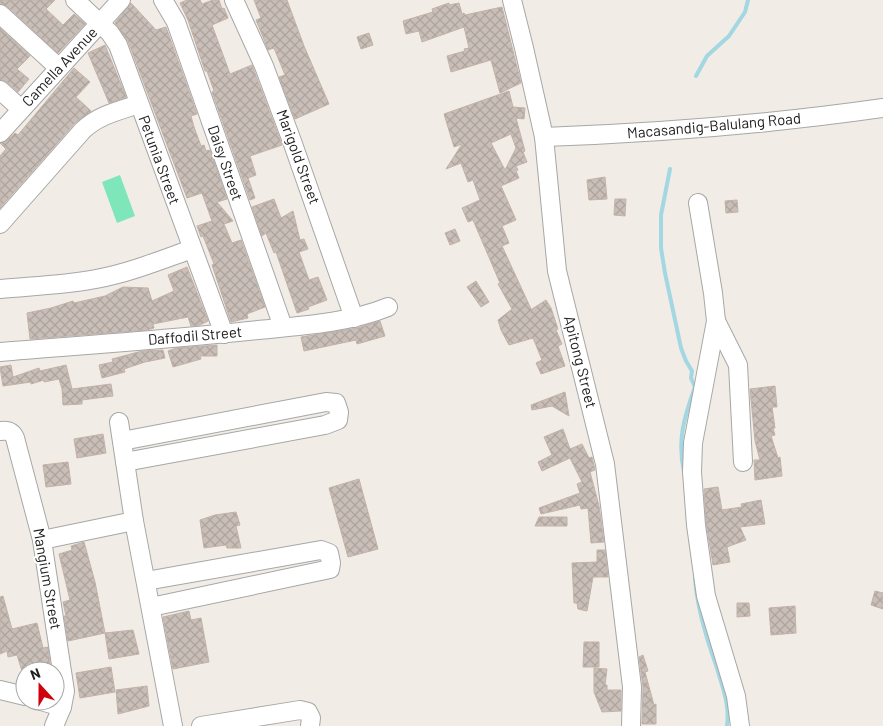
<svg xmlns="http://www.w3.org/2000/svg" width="883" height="726" font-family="Barlow,sans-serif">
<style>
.pitch{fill:#7ee6b8}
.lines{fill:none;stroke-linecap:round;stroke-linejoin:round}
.stream{stroke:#a3d7e2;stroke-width:4}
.building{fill:url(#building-cross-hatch);stroke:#c4b2a7;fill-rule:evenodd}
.minor-casing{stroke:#a7a7a7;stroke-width:20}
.minor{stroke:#fff;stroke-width:18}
.labels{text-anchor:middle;stroke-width:4;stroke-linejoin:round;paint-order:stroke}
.street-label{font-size:15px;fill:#202020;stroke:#fff}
</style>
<defs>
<pattern id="building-cross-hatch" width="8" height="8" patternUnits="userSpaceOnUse" patternTransform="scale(1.25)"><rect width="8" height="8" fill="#cabfb8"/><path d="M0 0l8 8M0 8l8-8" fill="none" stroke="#ada49e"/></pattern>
</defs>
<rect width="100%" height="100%" fill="#f1ede6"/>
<!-- pitch -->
<path class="pitch" d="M120,175L135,216L117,223L102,182Z"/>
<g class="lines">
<!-- stream -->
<g class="stream">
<path d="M696,76L707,56L729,36L745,12L748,0"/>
<path d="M670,169L661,215V248L665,273L681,348L686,361L692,371L691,378L695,387C684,417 677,441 684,472"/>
<path d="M695,578C697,608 706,637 716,665C722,686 730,704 727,726"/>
</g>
</g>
<!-- building -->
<g class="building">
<path d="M0,0H55L46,9L63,25L74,14L85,24L58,53L7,6L0,4Z"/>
<path d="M187,0H200L202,4L213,0H219L222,9L224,8L228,18L212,25L230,74L252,65L282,145L250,156L256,175L248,178L255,198L250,200L212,92L214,91L207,71H205L188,20L180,3Z"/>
<path d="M254,0H287L304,46L329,104L295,119L279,77L285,75L274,48L268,50L263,37L256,20L261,18Z"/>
<path d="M131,3L156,30L166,27L197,114L191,116L194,127L201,146L204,145L206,151L210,150L227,199L217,202L233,221L224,224L232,243L241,240L265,307L247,314L248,318L231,322L212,265L214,264L203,236L201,237L197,226L212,221L202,193L187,198L128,41L115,23Z"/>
<path d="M449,3V5L459,3L462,14L464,13L465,15L502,7L521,83L500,93L491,60L451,72L447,56L465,51L464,49L469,48L464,27L422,42L419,31L406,34L403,21L433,12L432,9Z"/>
<path d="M0,28L30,56L17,69L29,79L18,92L7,82L0,80Z"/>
<path d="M369,33L373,45L361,49L357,37Z"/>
<path d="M105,45L126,97L109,103L88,53Z"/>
<path d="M74,68L90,82L76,97L91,111L75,123L0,208V156L6,149L0,143L7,140L15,133L18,135Z"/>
<path d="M509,91L513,107L525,108L524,119L516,118L525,151L523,152L527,162L516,166L518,170L516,171L519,178L501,186L516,220L502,226L509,243L502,246L532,311V309L546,300L551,308L558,329L556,330L562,344L558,346L565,366L541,374L536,363L542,360L533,338L509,345L501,330L498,320L512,309L498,284L500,283L473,220L468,222L462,208L480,200L473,180L468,182L461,163L446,169L462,144L454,147L444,114ZM511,134L516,148L505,170L491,143Z"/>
<path d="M605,177L607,199L589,200L587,180Z"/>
<path d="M274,199L281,218L293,211L300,240L304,239L308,249L299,252L309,280L318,277L327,300L308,307L309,309L297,313L276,252L274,253L266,233L262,236L252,207Z"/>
<path d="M615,199H626L625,216L614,215Z"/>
<path d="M737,200L738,212L726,213L725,201Z"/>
<path d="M455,229L460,241L450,245L445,233Z"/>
<path d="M187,267L208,321L200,325L191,326L188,317L153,324L154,328L147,330L30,339L27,313L51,308L73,301L74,303L105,296L123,287L148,288L152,301L174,291L168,275Z"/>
<path d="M476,281L489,302L481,307L467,287Z"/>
<path d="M380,321L385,336L357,344L356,340L304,351L301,337L357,328Z"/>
<path d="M217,345V356H200L201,359L173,367L168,351L176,348Z"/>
<path d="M163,350L165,358L145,362L124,369L125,372L102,378L99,365L113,362L112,359L142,351Z"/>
<path d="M11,365L13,377L39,368L40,371L66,365L72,389L111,384L113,396L82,400V404L63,405L62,389L59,379L44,382V380L31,384V382L3,386L0,367Z"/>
<path d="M775,386L777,407H772L775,428H773L775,435L771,436L778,458L780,457L782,476L755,480L754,460H760L755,441L750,389Z"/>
<path d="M565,392L569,416L552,406L532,410L531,405Z"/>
<path d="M563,429L570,449L582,444L589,458L592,457L595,470L590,472L599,506L604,542L591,543L588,508L581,509L580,505L541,514L539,508L580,493L577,484L582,482L570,458L542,471L538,462L552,455L544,437Z"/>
<path d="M103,434L106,453L77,458L74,439Z"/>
<path d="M68,462L71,484L46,487L43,465Z"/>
<path d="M359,479L378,549L348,557L329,488Z"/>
<path d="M718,487L722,510L742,507L741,504L761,500L765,524L740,527L746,540L727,547L730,562L713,565L706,522L704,489Z"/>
<path d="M236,512L240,525L236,526L241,548H227L226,545L204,548L200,520L215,515Z"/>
<path d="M539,517H567V526H535Z"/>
<path d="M84,542L95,582L105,633L68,641L64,616H66L63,602L70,600L59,554L72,550L71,546Z"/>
<path d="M597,550H605L608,577H593L587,611L578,609L577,603H574L572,563L597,562Z"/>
<path d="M875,591L883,593V609L871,605Z"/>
<path d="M3,596L12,629L37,623L43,648L48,647L51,671H22L17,655L8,657L7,651L0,654V597Z"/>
<path d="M737,603H749L750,616L737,617Z"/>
<path d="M795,606L796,633L771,635L769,608Z"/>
<path d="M189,611L191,620L201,618L209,662L173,669L163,617Z"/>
<path d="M133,630L139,654L109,659L105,633Z"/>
<path d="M584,642H599V667H583Z"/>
<path d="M643,655L648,671L645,672L654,705L656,704V724H642L643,687L639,657Z"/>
<path d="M111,667L115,692L80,698L76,673Z"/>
<path d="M594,668L607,669L605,685H607V690H621V711L602,712L594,692Z"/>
<path d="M147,686L149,706L118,714L116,690Z"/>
</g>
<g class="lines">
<defs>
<g id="minor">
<path d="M75,0L110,33L118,45L224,334"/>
<path d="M163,0L176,22L283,327"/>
<path d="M234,0L264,66L293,144L354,318"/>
<path d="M512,0L524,48L544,137L557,271L605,464L632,687L631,726"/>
<path d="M0,14L59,68"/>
<path d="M0,90L21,109"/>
<path d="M0,133L121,0"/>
<path d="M544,137C657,133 771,124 883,108"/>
<path d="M698,203L713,293L716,321L693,443L692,472L696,525L706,596L736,696L740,726"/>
<path d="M0,224L83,130C99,115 118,111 139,104"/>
<path d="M0,289C32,286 65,285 96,279C129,273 161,260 192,249"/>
<path d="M716,321L738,365L743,462"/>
<path d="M0,352C86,345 172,339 258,330C300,326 349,323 388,307"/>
<path d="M119,422L134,521L173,726"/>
<path d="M0,431C7,430 12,431 15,438L42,540L65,691L62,707L54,726"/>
<path d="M122,441L326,402L336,403L339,412L338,420L325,425L125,462"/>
<path d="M42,540L134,521"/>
<path d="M146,581L321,550L329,553L331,563L330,569L151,607"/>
<path d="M0,690L25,696"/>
<path d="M41,701L62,707"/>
<path d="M201,726L300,710L308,712L311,718L310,726"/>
</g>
</defs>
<!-- minor casing -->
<use href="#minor" class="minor-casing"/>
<!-- minor -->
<use href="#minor" class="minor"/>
</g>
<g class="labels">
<!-- street labels -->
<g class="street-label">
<text transform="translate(60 67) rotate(-47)" y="5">Camella Avenue</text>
<text transform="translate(714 126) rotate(-5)" y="5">Macasandig-Balulang Road</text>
<text transform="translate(298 157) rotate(70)" y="5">Marigold Street</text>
<text transform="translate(159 160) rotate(70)" y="5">Petunia Street</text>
<text transform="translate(225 163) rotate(71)" y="5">Daisy Street</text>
<text transform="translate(195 336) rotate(-5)" y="5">Daffodil Street</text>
<text transform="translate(580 362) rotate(76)" y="5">Apitong Street</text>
<text transform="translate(47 579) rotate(80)" y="5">Mangium Street</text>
</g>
</g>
<!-- north arrow -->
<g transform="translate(40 686) rotate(339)"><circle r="24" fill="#ffffff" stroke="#a6a6a6"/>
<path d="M0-4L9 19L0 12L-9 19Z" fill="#d0000c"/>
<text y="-8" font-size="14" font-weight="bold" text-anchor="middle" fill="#202020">N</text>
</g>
</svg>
